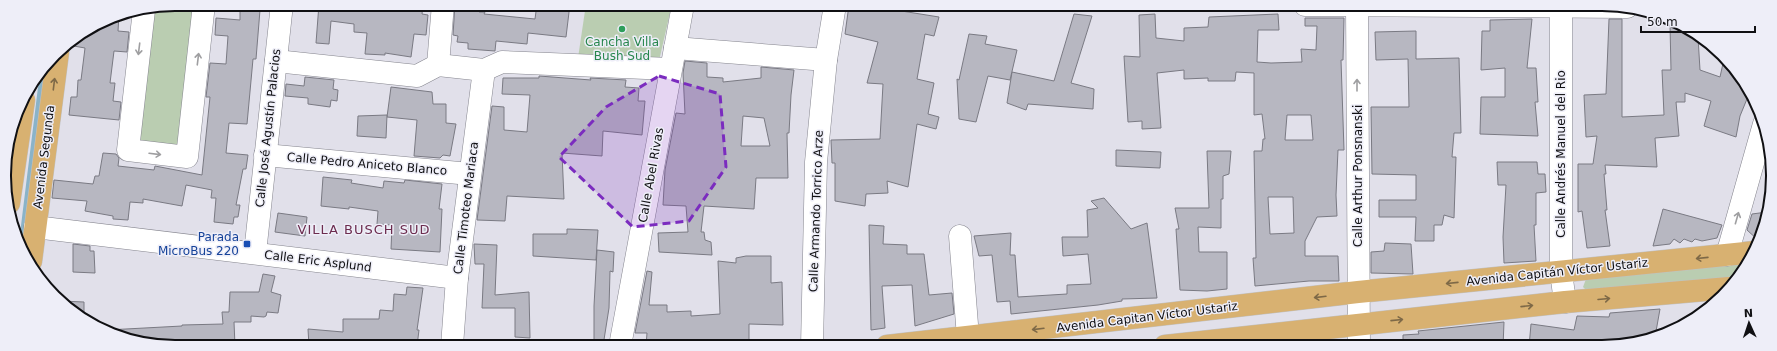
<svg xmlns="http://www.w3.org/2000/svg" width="1777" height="351" font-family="'DejaVu Sans',sans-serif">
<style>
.green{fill:#bacdb1}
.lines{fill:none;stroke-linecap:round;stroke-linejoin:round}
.stream{stroke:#8ab3c8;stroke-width:4.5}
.building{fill:#b7b7c1;stroke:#7a7a83;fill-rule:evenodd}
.minor-casing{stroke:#85858e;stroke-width:23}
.major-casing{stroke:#c1c1c2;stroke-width:23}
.minor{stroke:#fff;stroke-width:22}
.major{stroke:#d8b171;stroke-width:22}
.oneway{stroke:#9f9fa1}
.oneway2{stroke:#7e6947}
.marked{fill:#7b2cbf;fill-opacity:0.2;stroke:#7b2cbf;stroke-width:3;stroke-dasharray:8 5;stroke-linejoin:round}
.leisure-dot{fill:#2e9e5b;stroke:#eeeef8;stroke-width:1.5}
.transit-dot{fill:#1a4fb4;stroke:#eeeef8;stroke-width:1.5}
.labels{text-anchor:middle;stroke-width:3;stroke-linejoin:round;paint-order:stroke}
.leisure-label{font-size:12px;fill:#27864d;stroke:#eeeef8}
.street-label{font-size:12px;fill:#101013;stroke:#eeeef8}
.transit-label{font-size:12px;fill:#164399;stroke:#eeeef8;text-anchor:end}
.neighbourhood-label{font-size:13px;letter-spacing:1px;fill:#6c2c4e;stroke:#eeeef8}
.rim{fill:none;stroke:#101013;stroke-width:2}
</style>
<rect width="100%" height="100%" fill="#e1e0ea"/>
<!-- green -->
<g class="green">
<path d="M176,4H199L181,150L135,146L148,9Z"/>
<path d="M586,4H672L659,61L578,58Z"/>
<path d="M1747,263L1737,278L1589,293L1583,287L1586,279Z"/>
</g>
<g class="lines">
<!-- stream -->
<path class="stream" d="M21,244L42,73"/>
</g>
<!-- building -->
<g class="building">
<path d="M319,4H423L422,14L428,15L426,35L414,34L411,57L385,53V55L365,54L367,33L354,32V24L331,21L329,44L316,43Z"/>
<path d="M455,4H479V12H485L484,14L535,19L537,4H570L566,37L528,33L527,44L496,41L495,51L468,49V43L457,42L458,36L453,35Z"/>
<path d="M849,5H864L939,17L934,36L925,34L917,79L934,83L928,114L939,117L936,129L917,124L908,187L887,181L888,193L866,194L865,206L835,201V163H832L831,140L880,139L883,84L867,83L878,42L845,34Z"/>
<path d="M240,9L260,10L256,59H253L247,124L229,123L226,153L248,155L246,169H243L236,205H240L238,217H234L233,224L214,222L216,198H211L212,190L186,185L182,206L143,199V203L130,202L128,220L113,219V216L85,211L87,201L52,198L54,180L93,184L95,176H99L103,153L116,154L119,158L118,166L154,170L155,166L202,175L210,97H206L210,63L226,64L228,36L215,35L216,18L240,20Z"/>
<path d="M1074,14L1092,16L1071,83L1094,89L1093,109L1028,104L1026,110L1007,103L1012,72L1054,81Z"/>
<path d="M1155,14L1156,38L1184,41V28L1208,27L1209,17L1278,14L1279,30H1258L1257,62L1271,63L1302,62L1301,49L1316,50L1317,26H1305V18H1344L1343,60H1341L1344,150H1338L1336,195L1337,216L1317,217L1305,241V256H1338L1339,281H1309L1255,286L1253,258H1256L1254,151H1262L1263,139H1265L1262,114L1254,115V73L1236,72L1235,81H1208V78L1184,79V70L1157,73L1161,128L1142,129V121L1128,122L1124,56L1140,57L1139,15ZM1287,115H1311L1313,140H1285ZM1268,197H1293L1294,233L1270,234Z"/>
<path d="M119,15L118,31L129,32L127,52L114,51L110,83H115L113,101L121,102L119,120L69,115L71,97H77L78,80H81L85,48L68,45L110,17Z"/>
<path d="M1532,19L1527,68H1536L1538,102H1535L1538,136L1480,134L1481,97H1505V68L1481,70L1482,31H1490V20Z"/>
<path d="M1609,19H1622V117L1664,115L1662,70H1671L1670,25L1687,27L1698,37L1700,70L1720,77L1724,59L1737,71L1749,94L1740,116L1736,137L1704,126L1711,101L1685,93V102H1676L1679,136L1655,138L1657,167L1605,165L1606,174H1604L1607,210H1605L1610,246L1587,248L1582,211L1578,212V164H1593L1597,136L1586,137L1584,95L1606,94Z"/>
<path d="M1416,31V59L1459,58L1461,133H1454L1452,157H1456L1454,218L1444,215L1442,225H1434V241H1415L1416,217H1379V200H1416V175L1372,174L1371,107H1409L1408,59L1376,60L1375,32Z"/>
<path d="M969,34L987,36L985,44L1017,50L1010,80L988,76L976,122L959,119L957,79L959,80Z"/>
<path d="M685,61L707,63V77L723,78V82L761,78V67L794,70L791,95L789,133H787L788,178H756L754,209L704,206L701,232H704L705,240L711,242L712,255L659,252L658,233L688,232L686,206L663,205L665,170L676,113L685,114L683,73ZM743,116L764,118L770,146H741Z"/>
<path d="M539,76L591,80L590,78L626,80L625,87L639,88L638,101H645L642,135L603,131L602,156L562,153L564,199L507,196L505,221L477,220L492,106L504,107V130L527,132L530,95L502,94L503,78H539Z"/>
<path d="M305,77L334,80L333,89L338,90L337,101L331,100L330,107L308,104V98L285,96L286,84L304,86Z"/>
<path d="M391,87L432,92L433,104H446V123L456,124L450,156L443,155L440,158L414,156L417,120L387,117Z"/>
<path d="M387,115L386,138L357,136L358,116Z"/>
<path d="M1116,150L1161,152L1160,168L1116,166Z"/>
<path d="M1207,151H1231L1229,174L1223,176V199H1221V228L1198,227L1199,252H1227V289L1207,291L1180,290L1176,229H1179L1175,208H1209Z"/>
<path d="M1497,162H1537L1538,174H1545L1546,192L1536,193V225H1534L1536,261L1504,263L1503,237L1506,185H1498Z"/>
<path d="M323,177L352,180L351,183L383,188L384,181L404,183L405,180L442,184L439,209H442L440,252L391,249L392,225L377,224L378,211L349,207V209L321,206Z"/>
<path d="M1104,198L1131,229L1147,223L1157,298L1122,299V301L1098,305L1011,314L1010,301L997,302L992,255L979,256L974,236L1011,233L1010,255H1015L1018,297L1067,294V285L1091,284L1088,254L1063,256L1062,237H1088L1087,210L1098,208L1091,201Z"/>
<path d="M1663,209L1722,225L1717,238L1702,241L1695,239L1692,242L1684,239L1680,243L1674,239L1670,244L1653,246Z"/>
<path d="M1767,212L1759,240H1758L1747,230L1752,214Z"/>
<path d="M278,213L307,217L305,236L275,232Z"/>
<path d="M869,225L884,226L883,244L907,245V254H924L929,295L952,293L954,314L915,326L912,285L882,286L885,328L871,330Z"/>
<path d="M567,229L598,230L596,260L533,256V234H567Z"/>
<path d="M1385,243L1411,244L1413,274L1371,273V252L1384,251Z"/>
<path d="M73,244L90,246V251H94L95,273L73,272Z"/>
<path d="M474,244L497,245L495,295L529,292L530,338L515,337V308H482L484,264H475Z"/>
<path d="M597,250L614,252L613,272L610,271L609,308L603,346H594V306Z"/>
<path d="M746,256H771V283L782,282L783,325L749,324V342L735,343V344L725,345L646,346L647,333H635L647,271L652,272L649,305H667V312L691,311V316L720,314L718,261L736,263V258Z"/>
<path d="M263,274L275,276L271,292L281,295L278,313L267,312L266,316L264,317L251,316V322H234L235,346H153L107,330L182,326V325L223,324L222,312H229L230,292H259Z"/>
<path d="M407,287L423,288L417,330H419L417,346H309L308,329L343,332V319H379L380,310L393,311L394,294L406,295Z"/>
<path d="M61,301L84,302V319L73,310Z"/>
<path d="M1660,309L1655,337L1613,347H1529L1531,324L1574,330L1577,316L1609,317L1610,313Z"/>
<path d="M1504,322L1503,347L1443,346V345L1403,346V335L1419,334L1418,331Z"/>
</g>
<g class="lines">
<defs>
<g id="minor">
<path d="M1305,5L1627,7"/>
<path d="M1357,5L1359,346"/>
<path d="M1561,5V272L1565,302"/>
<path d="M144,10L128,150L187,157L204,4"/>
<path d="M675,48L826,60"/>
<path d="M276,61L417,76L438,65L484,70L502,62L670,69"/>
<path d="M438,65L443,4"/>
<path d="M265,155L470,174"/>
<path d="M35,227L457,278"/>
<path d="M960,236L968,337"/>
<path d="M255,253L282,4"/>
<path d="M1727,255L1764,124"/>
<path d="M452,346L457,278L484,70"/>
<path d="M620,346L683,5"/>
<path d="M812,346L816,162L826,60L835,5"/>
</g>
<g id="major">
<path d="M9,203L24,100"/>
<path d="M31,261L58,52"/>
<path d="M887,346L1358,292L1755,252"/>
<path d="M1165,346L1565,302L1729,288"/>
</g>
</defs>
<!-- minor casing -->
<use href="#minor" class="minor-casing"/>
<!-- major casing -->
<use href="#major" class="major-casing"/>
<!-- minor -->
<use href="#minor" class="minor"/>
<!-- major -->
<use href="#major" class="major"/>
</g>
<!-- one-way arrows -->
<defs><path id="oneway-shaft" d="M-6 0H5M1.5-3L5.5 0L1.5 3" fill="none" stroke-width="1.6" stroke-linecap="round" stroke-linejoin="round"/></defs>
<g class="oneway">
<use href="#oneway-shaft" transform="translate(139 49) rotate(97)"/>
<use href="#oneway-shaft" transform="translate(198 59) rotate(-83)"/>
<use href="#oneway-shaft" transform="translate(1357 85) rotate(-90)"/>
<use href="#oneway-shaft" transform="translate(155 154) rotate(7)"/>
<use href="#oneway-shaft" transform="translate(1737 218) rotate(-74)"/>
</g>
<g class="oneway2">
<use href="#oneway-shaft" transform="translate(54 84) rotate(-83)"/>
<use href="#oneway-shaft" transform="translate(1702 258) rotate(174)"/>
<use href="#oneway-shaft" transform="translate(1452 283) rotate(174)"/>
<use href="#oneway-shaft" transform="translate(1320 297) rotate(173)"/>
<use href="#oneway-shaft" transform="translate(1604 299) rotate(-5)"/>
<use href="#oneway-shaft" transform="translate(1527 306) rotate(-6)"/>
<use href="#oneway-shaft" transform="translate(1397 320) rotate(-6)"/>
<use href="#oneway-shaft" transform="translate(1038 329) rotate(173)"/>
</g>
<!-- marked area -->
<path class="marked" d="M659,76L720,94L726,167L689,221L633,227L559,157L606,107Z"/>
<!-- markers -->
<circle class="leisure-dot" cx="622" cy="29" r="4"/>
<rect class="transit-dot" x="243" y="240" width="8" height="8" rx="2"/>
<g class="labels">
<!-- leisure labels -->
<g class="leisure-label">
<text x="622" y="46">Cancha Villa<tspan x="622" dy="14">Bush Sud</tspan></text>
</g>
<!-- street labels -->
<g class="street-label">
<text transform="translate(268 128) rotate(-84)" y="4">Calle José Agustín Palacios</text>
<text transform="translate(1561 154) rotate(-90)" y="4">Calle Andrés Manuel del Rio</text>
<text transform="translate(44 157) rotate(-83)" y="4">Avenida Segunda</text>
<text transform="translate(367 164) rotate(5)" y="4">Calle Pedro Aniceto Blanco</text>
<text transform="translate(651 175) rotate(-80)" y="4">Calle Abel Rivas</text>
<text transform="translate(1358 176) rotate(-90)" y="4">Calle Arthur Ponsnanski</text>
<text transform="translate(466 208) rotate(-83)" y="4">Calle Timoteo Mariaca</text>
<text transform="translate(816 211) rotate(-88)" y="4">Calle Armando Torrico Arze</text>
<text transform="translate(318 261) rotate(7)" y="4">Calle Eric Asplund</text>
<text transform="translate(1557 272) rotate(-6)" y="4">Avenida Capitán Víctor Ustariz</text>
<text transform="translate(1147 317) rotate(-7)" y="4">Avenida Capitan Víctor Ustariz</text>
</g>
<!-- transit labels -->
<g class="transit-label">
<text x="239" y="241">Parada<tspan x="239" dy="14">MicroBus 220</tspan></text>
</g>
<!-- neighbourhood labels -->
<g class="neighbourhood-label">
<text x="364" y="234">VILLA BUSCH SUD</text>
</g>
</g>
<!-- crop -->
<path d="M0 0H1777V351H0ZM175 11H1602A164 164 0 0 1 1766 175V176A164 164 0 0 1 1602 340H175A164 164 0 0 1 11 176V175A164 164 0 0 1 175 11Z" fill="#eeeef8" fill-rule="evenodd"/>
<path class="rim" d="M175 11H1602A164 164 0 0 1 1766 175V176A164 164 0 0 1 1602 340H175A164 164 0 0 1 11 176V175A164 164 0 0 1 175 11Z"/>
<!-- north arrow -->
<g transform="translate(1749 323) rotate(357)" stroke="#eeeef8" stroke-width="3" paint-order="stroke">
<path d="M0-3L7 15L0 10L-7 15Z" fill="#101013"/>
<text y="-6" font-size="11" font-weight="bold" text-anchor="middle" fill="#101013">N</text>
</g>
<!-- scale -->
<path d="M1641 26v6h114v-6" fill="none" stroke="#101013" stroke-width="2"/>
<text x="1647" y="26" font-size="12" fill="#101013" stroke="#eeeef8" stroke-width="3" paint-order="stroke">50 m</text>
</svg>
